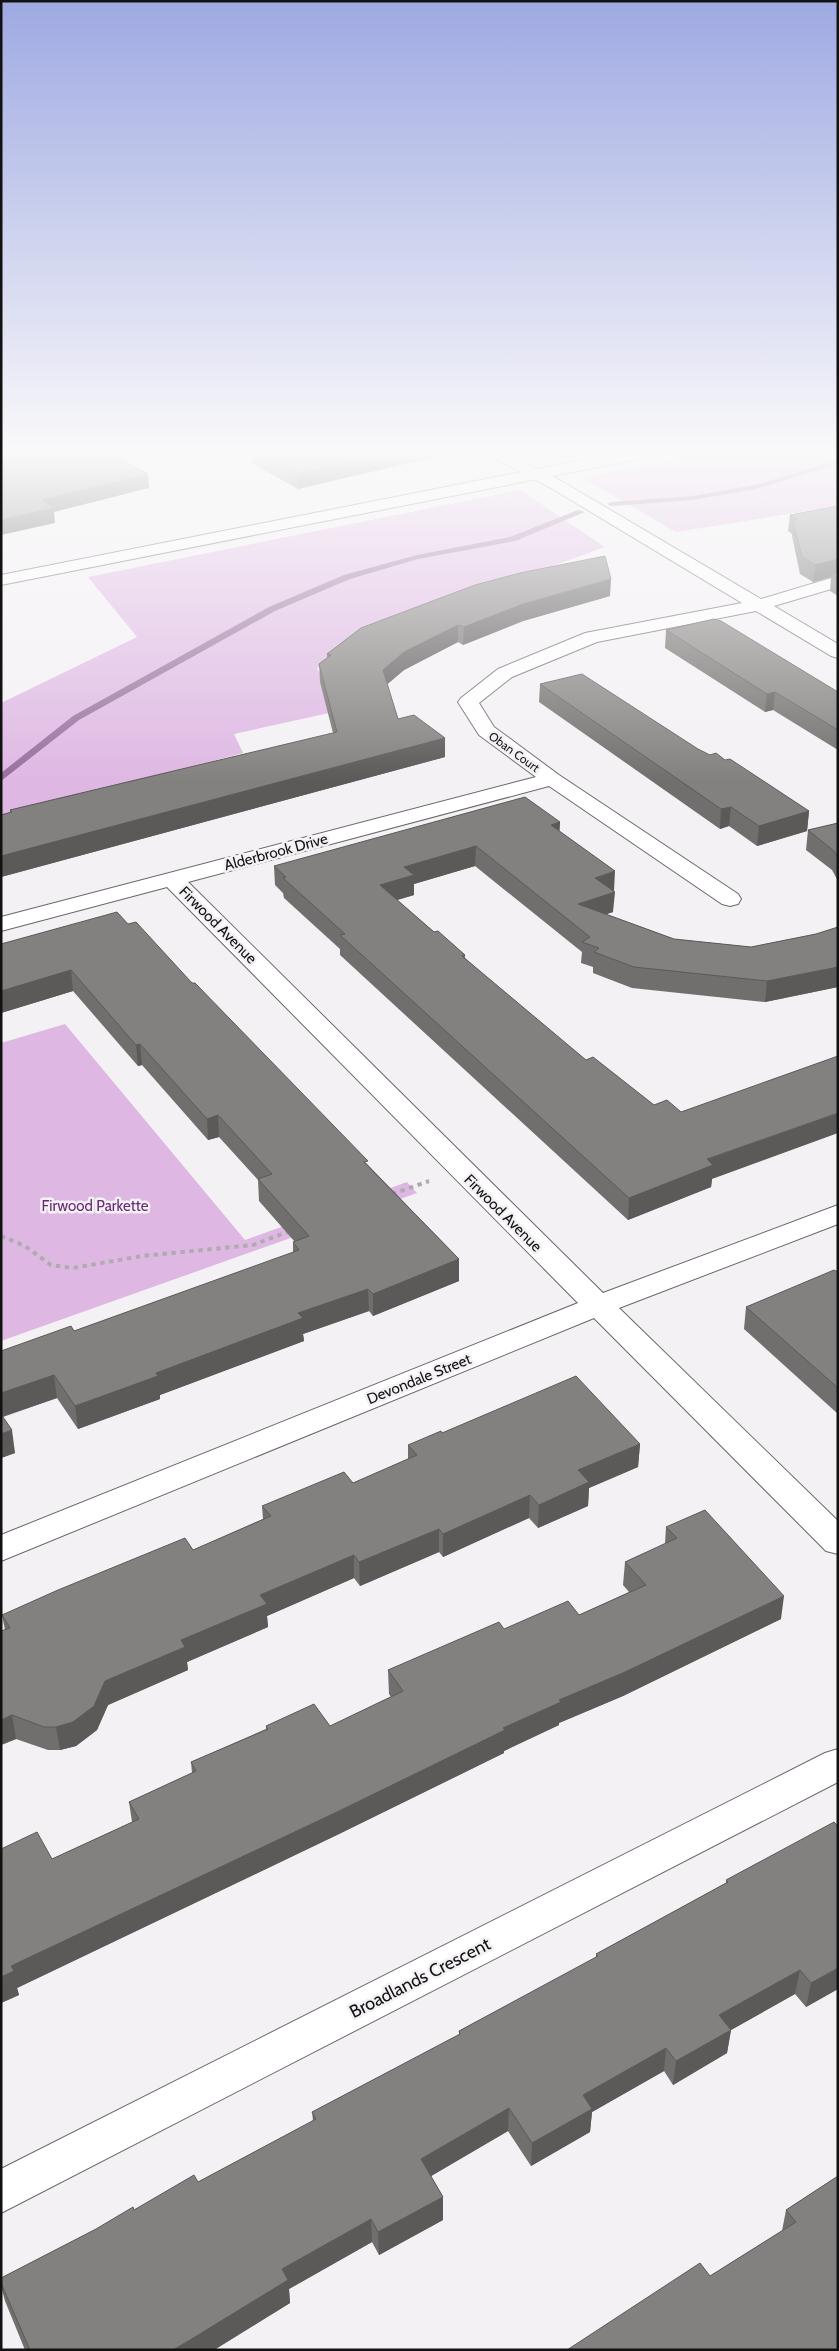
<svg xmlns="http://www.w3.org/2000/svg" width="839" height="2351" font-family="Cabin,sans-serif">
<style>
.green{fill:#deb8e3}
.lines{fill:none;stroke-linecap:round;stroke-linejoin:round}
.stream{fill:#97709d;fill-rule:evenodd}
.street-casing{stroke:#696769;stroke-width:2}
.secondary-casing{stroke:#696769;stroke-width:2}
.path{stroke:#afacaf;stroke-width:4;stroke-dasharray:4.5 4.5;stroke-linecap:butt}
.street{fill:#fff;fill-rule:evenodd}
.secondary{fill:#fff;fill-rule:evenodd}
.wall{fill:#716f6d}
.shaded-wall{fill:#5c5a59}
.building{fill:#83817f;stroke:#5c5a59}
.labels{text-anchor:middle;stroke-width:5;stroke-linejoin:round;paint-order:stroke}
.far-street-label{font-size:12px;fill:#131213;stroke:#f4f1f4}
.street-label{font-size:15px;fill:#131213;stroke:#f4f1f4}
.park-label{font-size:15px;fill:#6a2975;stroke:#f4f1f4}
.near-street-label{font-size:18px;fill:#131213;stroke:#f4f1f4}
</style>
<rect width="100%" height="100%" fill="#f4f1f4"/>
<!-- green -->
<g class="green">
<path d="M712,451H838V506L676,532L583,478Z"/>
<path d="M520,490L605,547L384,627L317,668L338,711L234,734L243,753L1,817V703L137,637L88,577Z"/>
<path d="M65,1024L245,1240L407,1182L417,1193L1,1341V1043Z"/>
</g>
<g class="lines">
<!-- stream -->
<g class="stream">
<path d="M838,460V464L756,489L693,500L611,506L607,504L611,502L693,496L755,485Z"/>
<path d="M578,510L585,512L515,541L418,559L350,579L275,611L79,720L1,781V773L73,716L269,607L344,575L417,555L510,537Z"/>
</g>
<defs>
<g id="street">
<path d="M482,451H502L563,482L761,599L838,576V587L774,606L838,644V658L831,656L756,611L597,642L512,677L479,703L494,727L559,775L738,894L741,899L738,904L730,906L722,904L549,786L188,882L603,1293L838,1205V1224L619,1308L838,1521V1554L826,1551L594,1318L1,1561V1535L578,1303L167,887L1,931V917L536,777L479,735L458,702L461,698L498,669L585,633L742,603L551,488Z"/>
<path d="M838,1749V1782L1,2213V2169L825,1753Z"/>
</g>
<path id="secondary" d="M628,451H661L654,456L1,585V575Z"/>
</defs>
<!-- street casing -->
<use href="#street" class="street-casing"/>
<!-- secondary casing -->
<use href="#secondary" class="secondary-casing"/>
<!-- path -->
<g class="path">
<path d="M392,1194L429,1181"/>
<path d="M1,1236L25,1246L51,1265L73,1268L142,1256L253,1245L290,1231"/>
</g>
<!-- street -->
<use href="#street" class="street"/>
<!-- secondary -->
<use href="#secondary" class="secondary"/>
</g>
<!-- wall -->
<g class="wall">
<path d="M248,451H430V458L298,489L252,463V454Z"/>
<path d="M838,506V596L830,591L831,577L813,582L800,574L792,536V534L788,531L790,515Z"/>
<path d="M610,596L523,621L463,645L458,642L404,670L387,684L398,719L445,738V757L1,877V815L10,812V810L333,733L320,682L319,664L327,658V654L361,628Z"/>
<path d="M666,630L838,692V750L773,710L765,712L665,648Z"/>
<path d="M540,684L809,811L807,831L757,846L729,826L720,829L539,702Z"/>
<path d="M560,822L559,831L614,891H613V912L606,914L674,939L751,947L816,934L838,927V987L765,1002L632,988L593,973V967L581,963L582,952L475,866L414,884V895L397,900L434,932L465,955V958L712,1179L711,1187L628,1220L340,955V949L284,898L283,893L275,885L274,866Z"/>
<path d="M838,823V881L832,870L806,850L808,830Z"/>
<path d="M128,924L192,983L459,1259V1281L373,1316L369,1311L303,1334L304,1341L160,1395V1399L78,1429L57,1398L3,1417L15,1453L1,1458V1351L74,1331L293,1253V1242H295L259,1201L258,1180L219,1137L208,1140L142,1065L138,1066L73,991L1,1013V944Z"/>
<path d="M838,1272V1414L744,1329L746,1307Z"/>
<path d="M442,1433L640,1444L638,1467L589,1488L588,1506L538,1528L529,1518L443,1557L439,1552L360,1586L354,1578L267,1616L268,1627L187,1662L188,1670L108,1705L97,1730L76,1746L60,1750H48L16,1739L1,1745L5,1630L2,1615L193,1550L263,1519L262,1506L353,1483L408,1459V1445Z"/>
<path d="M666,1527L781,1619L623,1696L559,1723V1725L504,1751V1753L339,1834L17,1988L19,1995L1,2003L52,1859L132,1822L129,1802L192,1773L191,1762L266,1729V1726H330L391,1697L389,1694L388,1670L504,1629L579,1615L629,1592L623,1585L625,1562L665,1544Z"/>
<path d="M726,1880L838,1989L806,2007L795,1994L731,2030L727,2053L673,2085L664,2071L592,2112L590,2132L531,2166L508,2131L431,2176L443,2197V2220L379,2255L372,2242L289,2289L290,2303L214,2350H25L5,2301L1,2286V2278L134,2210L198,2182L313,2121L312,2112L459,2035V2031L596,1958V1954L726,1883Z"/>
<path d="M838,2176V2350L710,2276L782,2231L786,2210Z"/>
</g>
<!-- shaded-wall -->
<g class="shaded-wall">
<path d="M395,451H430V458L298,489V474Z"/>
<path d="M148,474L149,488L54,512L55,523L1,535V520L42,500Z"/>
<path d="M838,559V575L832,574L831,577L813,582L815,565Z"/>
<path d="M611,579L610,596L523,621L463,645L464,627L523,604Z"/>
<path d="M458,625V642L404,670L383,688V670L404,652Z"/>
<path d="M775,692L773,710L765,712L767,694Z"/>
<path d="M445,738V757L1,877V856Z"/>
<path d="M731,807L729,826L720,829L721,809Z"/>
<path d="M809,811L807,831L757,846L759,826Z"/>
<path d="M560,822L559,842L551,825Z"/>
<path d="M476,846L475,866L414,884V895L380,905V885L404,867Z"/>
<path d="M615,871L614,891L594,898L595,878Z"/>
<path d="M615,892L613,912L577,924L578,904Z"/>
<path d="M838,967V987L765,1002L767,981Z"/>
<path d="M71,970L73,991L1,1013V991Z"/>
<path d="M140,1044L142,1065L138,1066L136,1045Z"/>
<path d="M838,1113V1133L712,1179L711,1187L628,1220L629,1198L707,1159Z"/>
<path d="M218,1115L219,1137L208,1140L207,1119Z"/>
<path d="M459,1259V1281L373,1316V1294Z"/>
<path d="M368,1289L369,1311L303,1334L304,1341L160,1395V1399L78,1429L75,1406L156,1373L298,1313Z"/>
<path d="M54,1375L57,1398L1,1417V1393Z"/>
<path d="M12,1430L15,1453L1,1458V1434Z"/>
<path d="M640,1444L638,1467L589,1488L588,1506L538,1528L539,1505L578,1470Z"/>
<path d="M530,1495L529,1518L443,1557V1534Z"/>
<path d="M439,1529V1552L360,1586L359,1562Z"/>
<path d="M354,1555V1578L267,1616L268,1627L187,1662L188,1670L108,1705L97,1730L76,1746L60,1750L56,1727L105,1681L181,1640L260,1595Z"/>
<path d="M784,1596L781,1619L623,1696L559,1723V1725L504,1751V1753L339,1834L17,1988L19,1995L1,2003V1977L11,1966L559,1700Z"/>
<path d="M12,1715L16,1739L1,1745V1720Z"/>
<path d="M838,1968V1989L806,2007L811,1983Z"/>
<path d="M800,1970L795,1994L731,2030L727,2053L673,2085L676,2061L719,2015Z"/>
<path d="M666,2048L664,2071L592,2112L590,2132L531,2166L532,2143L583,2095Z"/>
<path d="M509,2108L508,2131L421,2182V2159Z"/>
<path d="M443,2197V2220L379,2255L378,2232Z"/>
<path d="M371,2219L372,2242L289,2289L290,2303L214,2350H173L282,2269Z"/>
</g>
<!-- building -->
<g class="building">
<path d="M1,451H81L86,454L98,451H107L148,474L42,500L54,508L1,520Z"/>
<path d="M257,451H395L298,474Z"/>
<path d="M838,506V559L815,565L802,557L793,520L797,519L790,515Z"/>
<path d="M605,556L611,579L523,604L464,627L458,625L404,652L383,670L398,719L414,715L445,738L1,856V815L12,812L10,810L337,732L319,664L331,655L327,654L361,628L475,585L520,573Z"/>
<path d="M838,573V578L832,574Z"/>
<path d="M714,619L721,621L838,692V730L775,692L767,694L666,630Z"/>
<path d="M582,674L698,749L710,755L716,753L725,760L730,759L809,811L759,826L731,807L721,809L540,684Z"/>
<path d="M525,797L560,822L551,825L615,871L595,878L615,892L578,904L674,939L751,947L816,934L838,927V967L767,981L634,967L594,952L599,948L582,942L590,937L476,846L404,867L414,875L380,885L434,932L438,931L465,955L462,956L586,1060L593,1057L654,1105L667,1100L681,1112L838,1056V1113L707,1159L713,1165L629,1198L340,935L345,934L283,878L286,877L274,866Z"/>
<path d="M838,823V857L834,851L808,830Z"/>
<path d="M117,912L128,924L136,922L192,983H195L368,1161L364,1162L459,1259L373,1294L368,1289L298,1313L303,1318L156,1373L158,1376L75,1406L54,1375L1,1393V1351L71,1326L74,1331L299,1250L293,1242L309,1236L258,1179L272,1174L218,1115L207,1119L140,1044L136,1045L71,970L1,991V944Z"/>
<path d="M834,1270L838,1272V1388L746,1307Z"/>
<path d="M576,1376L640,1444L578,1470L589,1482L539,1505L530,1495L443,1534L439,1529L359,1562L354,1555L260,1595L267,1604L181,1640L185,1647L105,1681L94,1706L73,1722L56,1727H44L12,1715L1,1720V1631L10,1628L2,1615L58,1590L185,1538L193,1550L271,1516L262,1506L344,1472L353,1483L417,1455L408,1445L441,1431L442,1433Z"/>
<path d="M1,1414L12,1430L1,1434Z"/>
<path d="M705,1510L784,1596L625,1672L559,1700L561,1702L503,1728L505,1730L339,1811L11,1966L14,1971L1,1977V1849L37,1832L52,1859L139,1819L129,1802L196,1771L191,1762L268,1729L266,1726L314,1704L330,1726L403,1691L388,1670L499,1622L504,1629L568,1601L579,1615L646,1585L625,1562L677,1538L666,1527Z"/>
<path d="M834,1822L837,1825L838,1824V1968L811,1983L800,1970L719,2015L731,2030L676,2061L666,2048L583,2095L592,2109L532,2143L509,2108L421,2159L443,2197L378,2232L371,2219L282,2269L288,2280L190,2340L173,2350H30L1,2283V2278L96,2229L133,2207L134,2210L194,2175L198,2182L316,2119L312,2112L460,2034L459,2031L598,1956L596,1954L728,1882L726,1880Z"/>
<path d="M838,2176V2350H567L700,2263L710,2276L796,2222L786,2210Z"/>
</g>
<!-- sky -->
<linearGradient id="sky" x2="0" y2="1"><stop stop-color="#9ea9e2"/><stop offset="0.58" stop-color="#faf9fa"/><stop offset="1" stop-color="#faf9fa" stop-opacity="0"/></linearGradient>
<rect width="839" height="781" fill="url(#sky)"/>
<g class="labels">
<!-- far-street labels -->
<g class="far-street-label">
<text transform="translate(514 752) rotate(36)" y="4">Oban Court</text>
</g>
<!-- street labels -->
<g class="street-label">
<text transform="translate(276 852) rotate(-15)" y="5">Alderbrook Drive</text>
<text transform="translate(218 925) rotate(45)" y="5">Firwood Avenue</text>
<text transform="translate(503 1213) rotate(45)" y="5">Firwood Avenue</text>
<text transform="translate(419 1379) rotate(-22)" y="5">Devondale Street</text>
</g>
<!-- park labels -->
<g class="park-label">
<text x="95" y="1211">Firwood Parkette</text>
</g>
<!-- near-street labels -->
<g class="near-street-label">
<text transform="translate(420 1978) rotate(-27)" y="6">Broadlands Crescent</text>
</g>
</g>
<!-- border -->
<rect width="839" height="2351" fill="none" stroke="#131213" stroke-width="5"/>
</svg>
